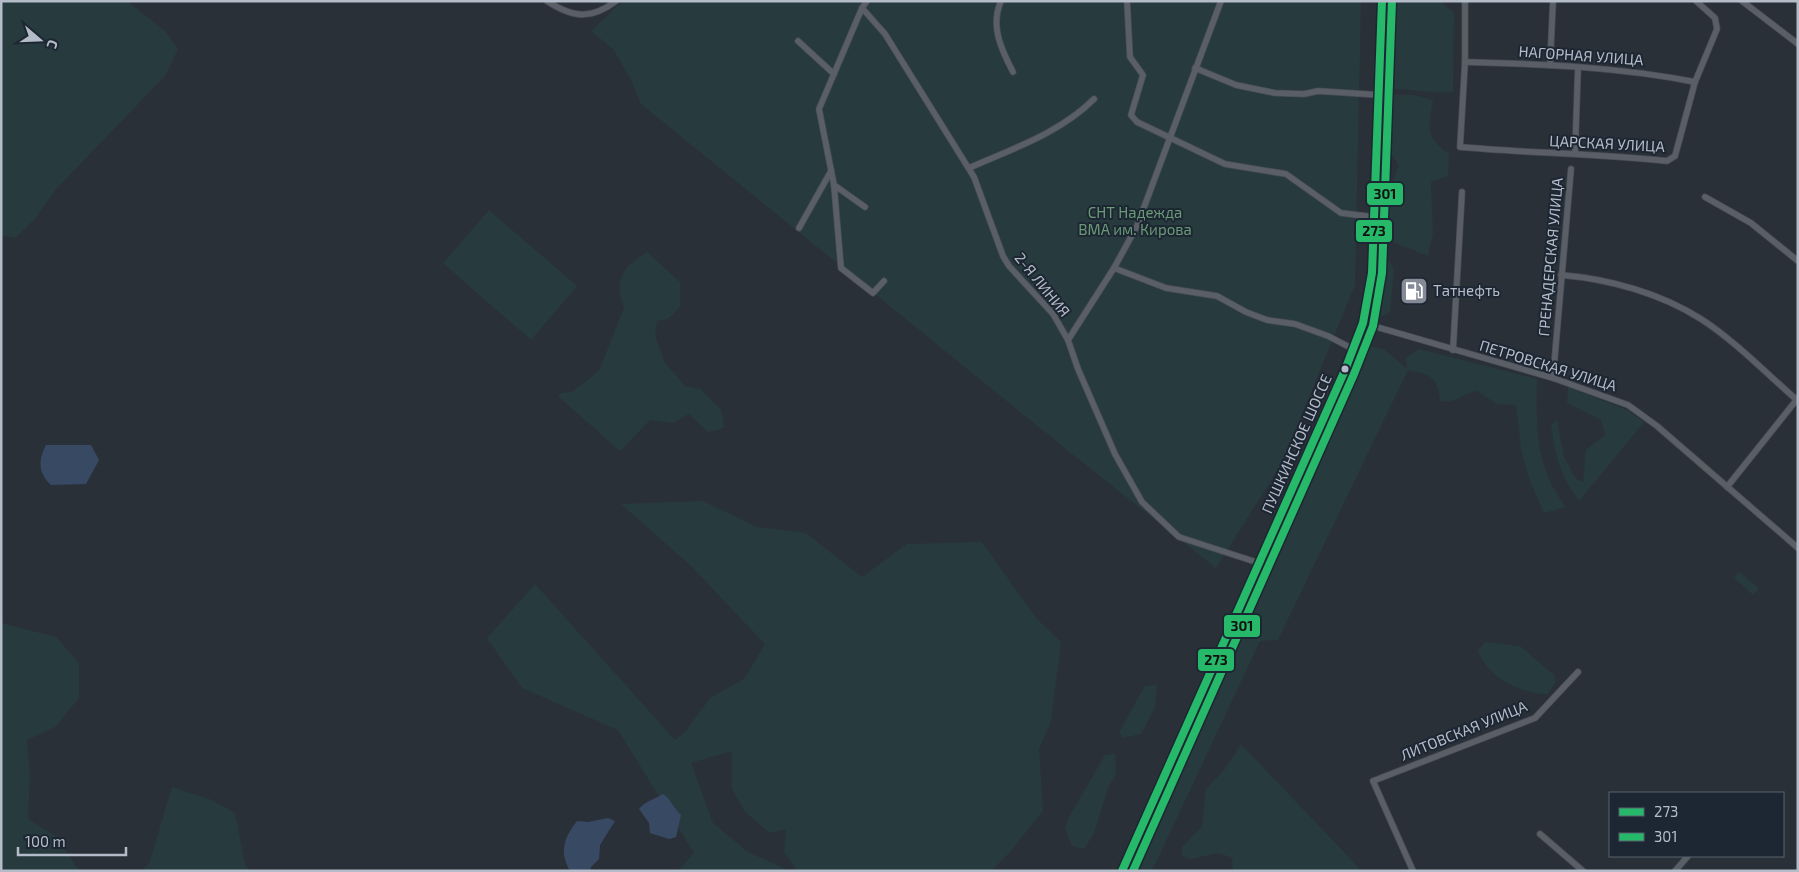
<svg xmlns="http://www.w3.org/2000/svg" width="1799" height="872" font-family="'Exo 2',sans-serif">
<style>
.green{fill:#273a3e}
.water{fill:#384963}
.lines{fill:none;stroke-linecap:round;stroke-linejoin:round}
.street-casing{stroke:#484c53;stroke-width:7}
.secondary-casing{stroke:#484c53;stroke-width:9}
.street{stroke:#5a5e66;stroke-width:5.5}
.secondary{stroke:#595d64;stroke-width:8}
.bus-1-casing{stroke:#1d2633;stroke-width:11}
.bus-2-casing{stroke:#1d2633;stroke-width:11}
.bus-1{stroke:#26b969;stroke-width:8}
.bus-2{stroke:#26b969;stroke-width:8}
.bus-dot{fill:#b4bcc9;stroke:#1d2633;stroke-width:2}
.labels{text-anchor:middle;stroke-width:4;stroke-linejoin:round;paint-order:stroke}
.street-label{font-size:15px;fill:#b4bcc9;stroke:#1d2633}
.park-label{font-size:15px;fill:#6b9a76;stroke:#1d2633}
.poi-label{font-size:15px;fill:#b4bcc9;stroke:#1d2633;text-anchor:start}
.line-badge{stroke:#1d2633;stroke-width:2}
.pale-badge-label{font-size:14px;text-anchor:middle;font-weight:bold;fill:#111}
</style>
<rect width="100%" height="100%" fill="#2a3038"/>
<!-- green -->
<g class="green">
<path d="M2,1H127L166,32L178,49L165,76L57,188L34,220L15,238L1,235Z"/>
<path d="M622,1H1361L1355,285L1282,463L1216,568L1072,454L641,104L631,80L613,49L591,31Z"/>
<path d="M1397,1H1440L1454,13L1453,92C1432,94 1414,89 1393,89Z"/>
<path d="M1392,95H1413L1433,100C1429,128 1424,137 1449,154L1448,176L1431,182L1433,233L1428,256L1385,239L1393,180L1399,165L1389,150Z"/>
<path d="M489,210L577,286L531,340L443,263Z"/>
<path d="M647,252L680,282V307L668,319L657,321L655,336L665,363L685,386L700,389L721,410L724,428L708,432L689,414L673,423L650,420L620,451L558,396L561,393L572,392L599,371L624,308L620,294V281L627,267Z"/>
<path d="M1384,261L1390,262L1394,270L1390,313L1380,317L1377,312L1382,264Z"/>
<path d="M1369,345L1385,350L1407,369L1406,358L1419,349L1537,379C1536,428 1535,467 1566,507L1544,513L1529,479L1521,448L1516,405L1497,404L1477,391C1463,393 1456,404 1440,401C1438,377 1430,374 1408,370L1278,640L1260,641L1152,871H1136Z"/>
<path d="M1568,387L1627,410L1644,422L1579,501C1559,473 1556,458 1551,425L1557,420L1564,457L1576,479L1583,482L1586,450L1605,435L1601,420L1567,403Z"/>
<path d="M703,501L757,527L806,533L862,577L907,544L982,542L1037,619L1061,642L1051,721L1039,749L1043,811L1010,852L991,871H797L784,852L786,829L770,833L745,812L732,789V751L691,763L713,823L748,852L790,871H678L694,853L618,730L522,688L487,638L535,584L675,740L685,732L710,698L744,679L765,644L690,565L621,504Z"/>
<path d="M1739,572L1759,588L1753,595L1734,578Z"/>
<path d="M1,623L56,637L79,663V698L55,727L27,740L30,776L28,819L57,837L79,871H1Z"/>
<path d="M1485,642L1520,646L1554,675L1556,682L1548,694C1522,695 1485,676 1478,650Z"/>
<path d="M1157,685L1155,708L1141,734L1123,738L1119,732L1145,686Z"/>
<path d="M1241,744L1362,871H1233L1232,858L1219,853L1190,859L1182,855V847L1202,826L1206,789L1225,769Z"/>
<path d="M1115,754L1116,774L1108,788L1094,833L1084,849L1072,846L1065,828L1069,817L1105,755Z"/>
<path d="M172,787L212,800L235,813L245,865L250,871H140L149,864Z"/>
</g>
<!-- water -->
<g class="water">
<path d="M46,445H91L99,460L86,484L51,485C38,473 38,460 46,445Z"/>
<path d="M663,794C672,800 673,808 681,815L676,837L669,839L650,833L649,823L639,809C646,800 654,800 663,794Z"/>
<path d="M608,818L615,821L600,845L599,859L591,867L590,871H570C559,851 564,838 577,821L588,822Z"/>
</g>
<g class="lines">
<defs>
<g id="street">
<path d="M547,1C573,18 591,20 616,1"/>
<path d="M867,1L862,8L885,34L974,177L1003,256L1009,266L1053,314L1068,340L1078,369L1115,454L1142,502L1179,537L1259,563"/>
<path d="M1001,1C990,26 1001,49 1013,72"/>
<path d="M1127,1L1130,57L1143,75L1131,115L1137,122L1225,164L1286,174L1341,213L1374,217"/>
<path d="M1465,1V62L1460,147C1529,153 1598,154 1667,161L1675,156L1695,82L1717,29L1715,18L1696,1"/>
<path d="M1742,1L1798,44"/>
<path d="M862,8L819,109L834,185L841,268L873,293L884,281"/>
<path d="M798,41L834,74"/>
<path d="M1465,62C1542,64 1619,67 1695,82"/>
<path d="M1550,65L1553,1"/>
<path d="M1195,68L1236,85L1275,93L1304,94L1318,91L1380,95"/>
<path d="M1575,153L1578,68"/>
<path d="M969,168C1012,149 1060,133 1094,99"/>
<path d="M834,185L865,207"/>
<path d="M1705,197L1751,223L1798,261"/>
<path d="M799,228L831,171"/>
<path d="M1114,268L1166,288L1217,296L1246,312L1267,320L1295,324L1328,336L1353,349"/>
<path d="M1561,275C1609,279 1660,293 1701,319C1734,340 1768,375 1798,401"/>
<path d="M1363,323L1553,378L1628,405L1657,426L1798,548"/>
<path d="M1068,340L1114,268L1137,226L1221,1"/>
<path d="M1453,350L1462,192"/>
<path d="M1553,378L1571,169"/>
<path d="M1727,487L1798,398"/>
<path d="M1540,834L1583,871"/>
<path d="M1413,871L1373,781L1535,718L1578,672"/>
<path d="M1675,871L1688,856"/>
</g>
<path id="secondary" d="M1122,871L1345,370L1363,323L1372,273L1382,1"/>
</defs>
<!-- street casing -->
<use href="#street" class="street-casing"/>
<!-- secondary casing -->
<use href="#secondary" class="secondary-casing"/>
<!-- street -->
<use href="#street" class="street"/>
<!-- secondary -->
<use href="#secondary" class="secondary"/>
<defs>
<path id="bus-1" d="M1122,871L1345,370L1363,323L1372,273L1382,1"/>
<path id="bus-2" d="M1133,871L1354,374L1373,326L1382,273L1392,1"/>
</defs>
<!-- bus-1 casing -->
<use href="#bus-1" class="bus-1-casing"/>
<!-- bus-2 casing -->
<use href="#bus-2" class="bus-2-casing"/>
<!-- bus-1 -->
<use href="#bus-1" class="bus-1"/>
<!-- bus-2 -->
<use href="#bus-2" class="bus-2"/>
</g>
<!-- icons -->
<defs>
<symbol id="fuel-square" viewBox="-11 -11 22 22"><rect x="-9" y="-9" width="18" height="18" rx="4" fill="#848b96" stroke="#1d2633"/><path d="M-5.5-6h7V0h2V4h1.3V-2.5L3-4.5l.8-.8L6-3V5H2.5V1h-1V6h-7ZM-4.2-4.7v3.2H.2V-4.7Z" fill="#fff"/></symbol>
</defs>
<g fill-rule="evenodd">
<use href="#fuel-square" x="1398" y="275" width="32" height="32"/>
</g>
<!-- markers -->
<circle class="bus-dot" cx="1345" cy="369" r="4.5"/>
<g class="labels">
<!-- street labels -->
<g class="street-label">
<text transform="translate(1581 56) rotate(4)" y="5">НАГОРНАЯ УЛИЦА</text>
<text transform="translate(1607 144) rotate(3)" y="5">ЦАРСКАЯ УЛИЦА</text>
<text transform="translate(1551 257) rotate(-85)" y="5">ГРЕНАДЕРСКАЯ УЛИЦА</text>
<text transform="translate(1042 285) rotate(51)" y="5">2-Я ЛИНИЯ</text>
<text transform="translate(1548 366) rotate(17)" y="5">ПЕТРОВСКАЯ УЛИЦА</text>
<text transform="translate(1297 444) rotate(-66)" y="5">ПУШКИНСКОЕ ШОССЕ</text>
<text transform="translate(1464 731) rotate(-22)" y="5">ЛИТОВСКАЯ УЛИЦА</text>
</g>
<!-- park labels -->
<g class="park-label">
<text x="1135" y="218">СНТ Надежда<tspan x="1135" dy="17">ВМА им. Кирова</tspan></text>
</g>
<!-- poi labels -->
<g class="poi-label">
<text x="1433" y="296">Татнефть</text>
</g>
</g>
<g class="line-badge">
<rect x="1366" y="182" width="38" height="24" rx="5" fill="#26b969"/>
<rect x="1355" y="219" width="38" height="24" rx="5" fill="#26b969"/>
<rect x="1223" y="614" width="38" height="24" rx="5" fill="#26b969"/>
<rect x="1197" y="648" width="38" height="24" rx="5" fill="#26b969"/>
</g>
<g class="pale-badge-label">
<text x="1385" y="199">301</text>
<text x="1374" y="236">273</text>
<text x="1242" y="631">301</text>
<text x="1216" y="665">273</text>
</g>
<!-- border -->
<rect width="1799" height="872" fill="none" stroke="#b4bcc9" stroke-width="5"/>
<!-- legend -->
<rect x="1609" y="792" width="175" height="65" fill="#1d2633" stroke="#59626f"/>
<rect x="1619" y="808" width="25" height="8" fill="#26b969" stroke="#59626f"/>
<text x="1654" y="817" font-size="15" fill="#b4bcc9">273</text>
<rect x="1619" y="833" width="25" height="8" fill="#26b969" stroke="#59626f"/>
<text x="1654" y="842" font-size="15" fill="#b4bcc9">301</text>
<!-- north arrow -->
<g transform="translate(40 40) rotate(109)" stroke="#1d2633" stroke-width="4" paint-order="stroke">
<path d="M0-4L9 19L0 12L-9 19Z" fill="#b4bcc9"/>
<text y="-8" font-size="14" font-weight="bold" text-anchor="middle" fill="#b4bcc9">С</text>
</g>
<!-- scale -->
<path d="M18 847v8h108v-8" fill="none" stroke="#b4bcc9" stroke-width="2.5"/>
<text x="25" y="847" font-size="15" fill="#b4bcc9" stroke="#1d2633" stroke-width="4" paint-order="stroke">100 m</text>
</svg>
